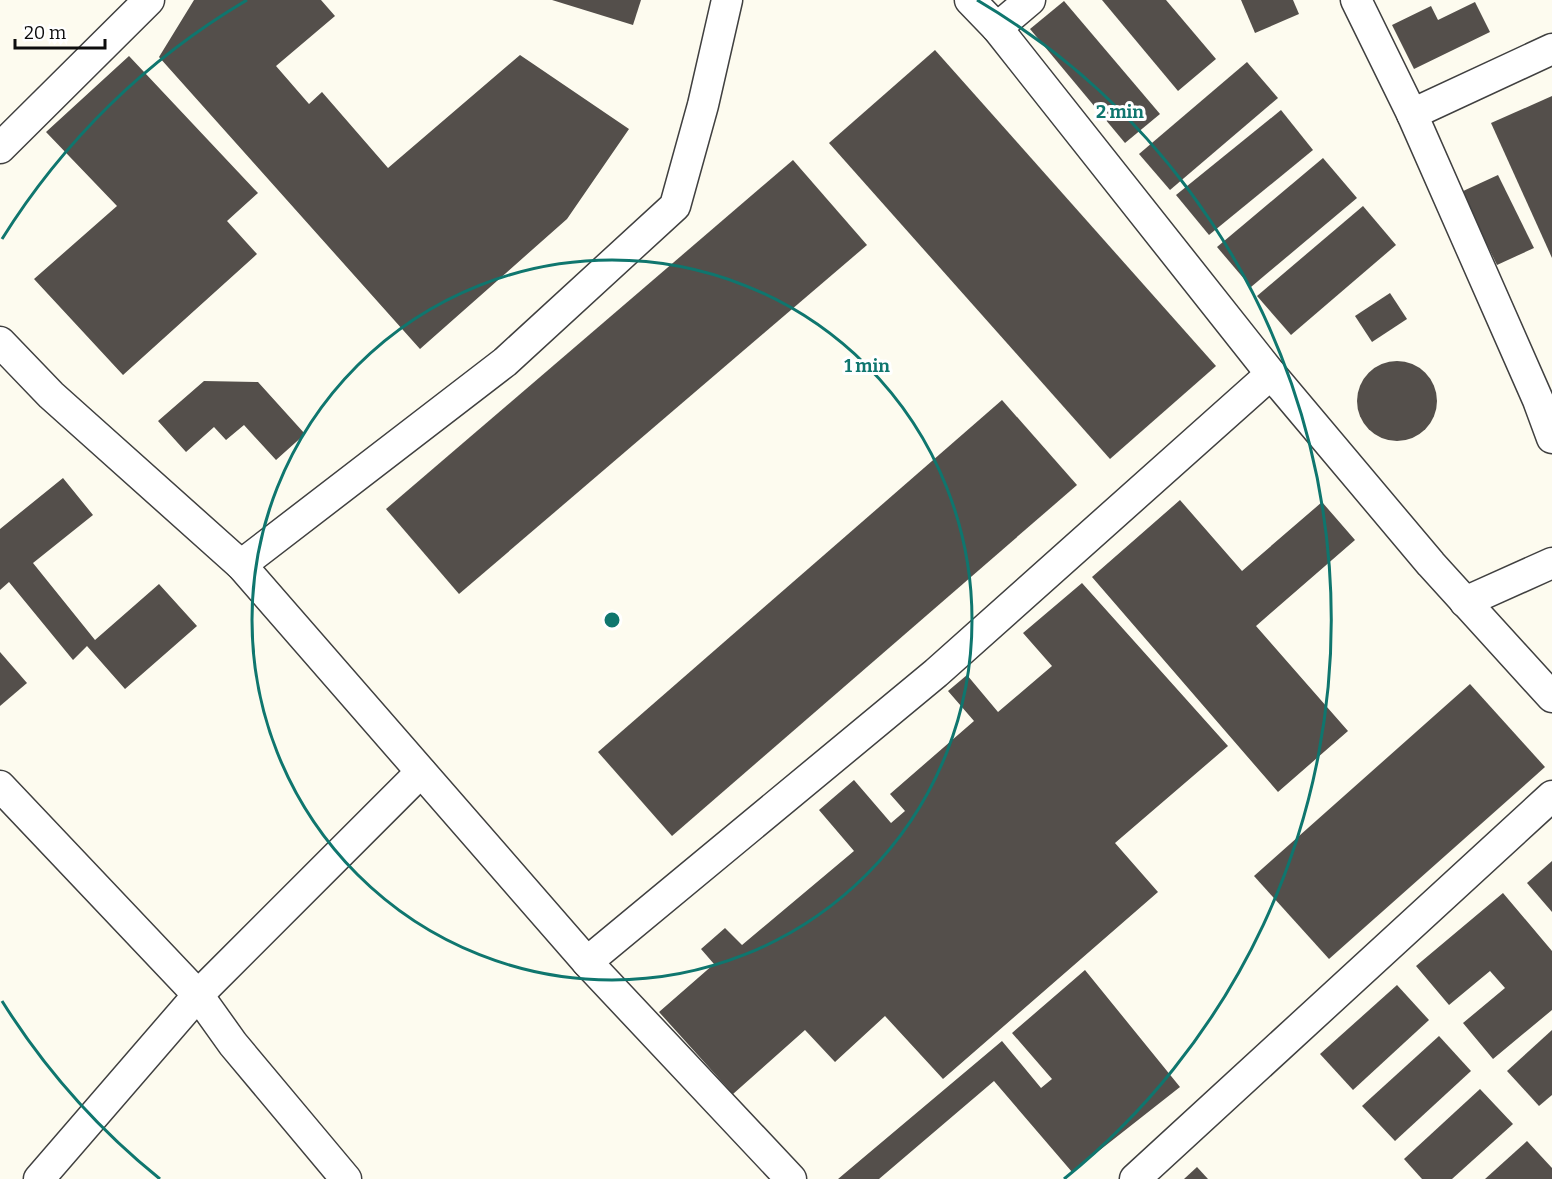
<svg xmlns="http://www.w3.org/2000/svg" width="1552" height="1179" font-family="Bitter,serif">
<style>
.building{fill:#544f4b}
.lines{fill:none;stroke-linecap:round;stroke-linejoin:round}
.minor-casing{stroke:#404040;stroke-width:33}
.minor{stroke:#fff;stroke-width:30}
.ring{fill:none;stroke:#0f766e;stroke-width:3}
.centre{fill:#0f766e;stroke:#fff;stroke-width:3}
.ring-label{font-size:18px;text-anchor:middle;font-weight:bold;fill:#0f766e;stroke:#fff;stroke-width:6;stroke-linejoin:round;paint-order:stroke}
</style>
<rect width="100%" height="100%" fill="#fdfbef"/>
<!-- building -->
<g class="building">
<path d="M194,0H321L335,16L276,66L309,104L322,92L388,168L520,55L629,129L567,219L420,349L159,57Z"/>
<path d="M552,0H641L633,25Z"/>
<path d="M1102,0H1166L1216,59L1178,91Z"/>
<path d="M1241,0H1293L1299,14L1255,33Z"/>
<path d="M1064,1L1160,114L1125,143L1030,29Z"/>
<path d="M1475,2L1490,32L1414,69L1392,25L1431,6L1438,20Z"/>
<path d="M935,50L1216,366L1110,459L829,143Z"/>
<path d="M129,56L258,193L227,221L257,254L123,375L34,279L117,206L46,132Z"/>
<path d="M1247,62L1278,98L1170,190L1139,154Z"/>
<path d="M1552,96V258L1491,123Z"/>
<path d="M1281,110L1313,150L1209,235L1176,195Z"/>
<path d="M1323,158L1357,198L1251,287L1217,247Z"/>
<path d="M793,160L867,245L459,594L386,509Z"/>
<path d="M1498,175L1534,248L1497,265L1461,192Z"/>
<path d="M1363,206L1396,245L1291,335L1257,296Z"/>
<path d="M1390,293L1407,319L1372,342L1355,316Z"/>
<circle cx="1397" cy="401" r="40"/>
<path d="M204,381L258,382L305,434L276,460L244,425L226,440L214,427L186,452L158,421Z"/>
<path d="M1002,400L1077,485L672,836L598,752Z"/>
<path d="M63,478L93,515L33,563L95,640L159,584L197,626L125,689L87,646L73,660L9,582L0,590V529Z"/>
<path d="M1180,500L1242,571L1322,502L1355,540L1256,626L1348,731L1278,792L1092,577Z"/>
<path d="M1082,583L1228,746L1115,843L1158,892L943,1079L885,1016L835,1062L805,1030L733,1094L659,1012L714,964L701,949L725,928L742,945L854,851L819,810L854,780L891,823L905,811L890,794L974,721L948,691L967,675L998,712L1052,666L1023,633Z"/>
<path d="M0,652L27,683L0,706Z"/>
<path d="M1470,684L1545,767L1329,959L1254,876Z"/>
<path d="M1552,861V912L1527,883Z"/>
<path d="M1503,893L1552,951V1010L1493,1059L1463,1023L1505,988L1490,971L1449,1005L1416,966Z"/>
<path d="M1085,970L1180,1087L1072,1172L994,1081L879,1179H838L1002,1041L1041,1088L1052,1079L1012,1033Z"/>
<path d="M1397,985L1429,1020L1353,1090L1320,1054Z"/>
<path d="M1552,1030V1095L1539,1106L1507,1071Z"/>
<path d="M1439,1036L1471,1071L1395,1141L1362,1106Z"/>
<path d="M1480,1089L1513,1124L1452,1179H1422L1404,1159Z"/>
<path d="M1527,1141L1552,1168V1179H1485Z"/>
<path d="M1197,1167L1208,1179H1184Z"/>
</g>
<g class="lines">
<defs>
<g id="minor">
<path d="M970,0L997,28L1271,374L1431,564L1552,697"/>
<path d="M1356,0L1412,114L1538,400L1552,438"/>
<path d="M997,28L1030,0"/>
<path d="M1412,114L1552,49"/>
<path d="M0,148L149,0"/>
<path d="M0,342L51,395L241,565L587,962L791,1179"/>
<path d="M241,565L505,362L675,206L703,105L727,0"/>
<path d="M1465,602L1552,563"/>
<path d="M0,786L198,995L233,1044L346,1179"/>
<path d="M587,962L936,673L1271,374"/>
<path d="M39,1179L198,995L421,772"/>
<path d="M1135,1179L1552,796"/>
</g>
</defs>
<!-- minor casing -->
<use href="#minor" class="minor-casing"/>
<!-- minor -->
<use href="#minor" class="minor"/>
</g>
<!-- distance rings -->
<g class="ring">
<circle cx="612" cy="620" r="360"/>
<path d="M160 1179A719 719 0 0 1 2 1001M2 239A719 719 0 0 1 247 0M977 0A719 719 0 0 1 1064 1179"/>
</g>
<circle cx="612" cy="620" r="9" class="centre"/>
<g class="ring-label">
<text x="1120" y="118">2 min</text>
<text x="867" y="372">1 min</text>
</g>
<!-- scale -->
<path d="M15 39v9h90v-9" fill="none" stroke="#0d0d0d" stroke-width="3"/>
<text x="24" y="39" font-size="18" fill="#0d0d0d" stroke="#ffffff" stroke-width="4.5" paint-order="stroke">20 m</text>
</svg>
